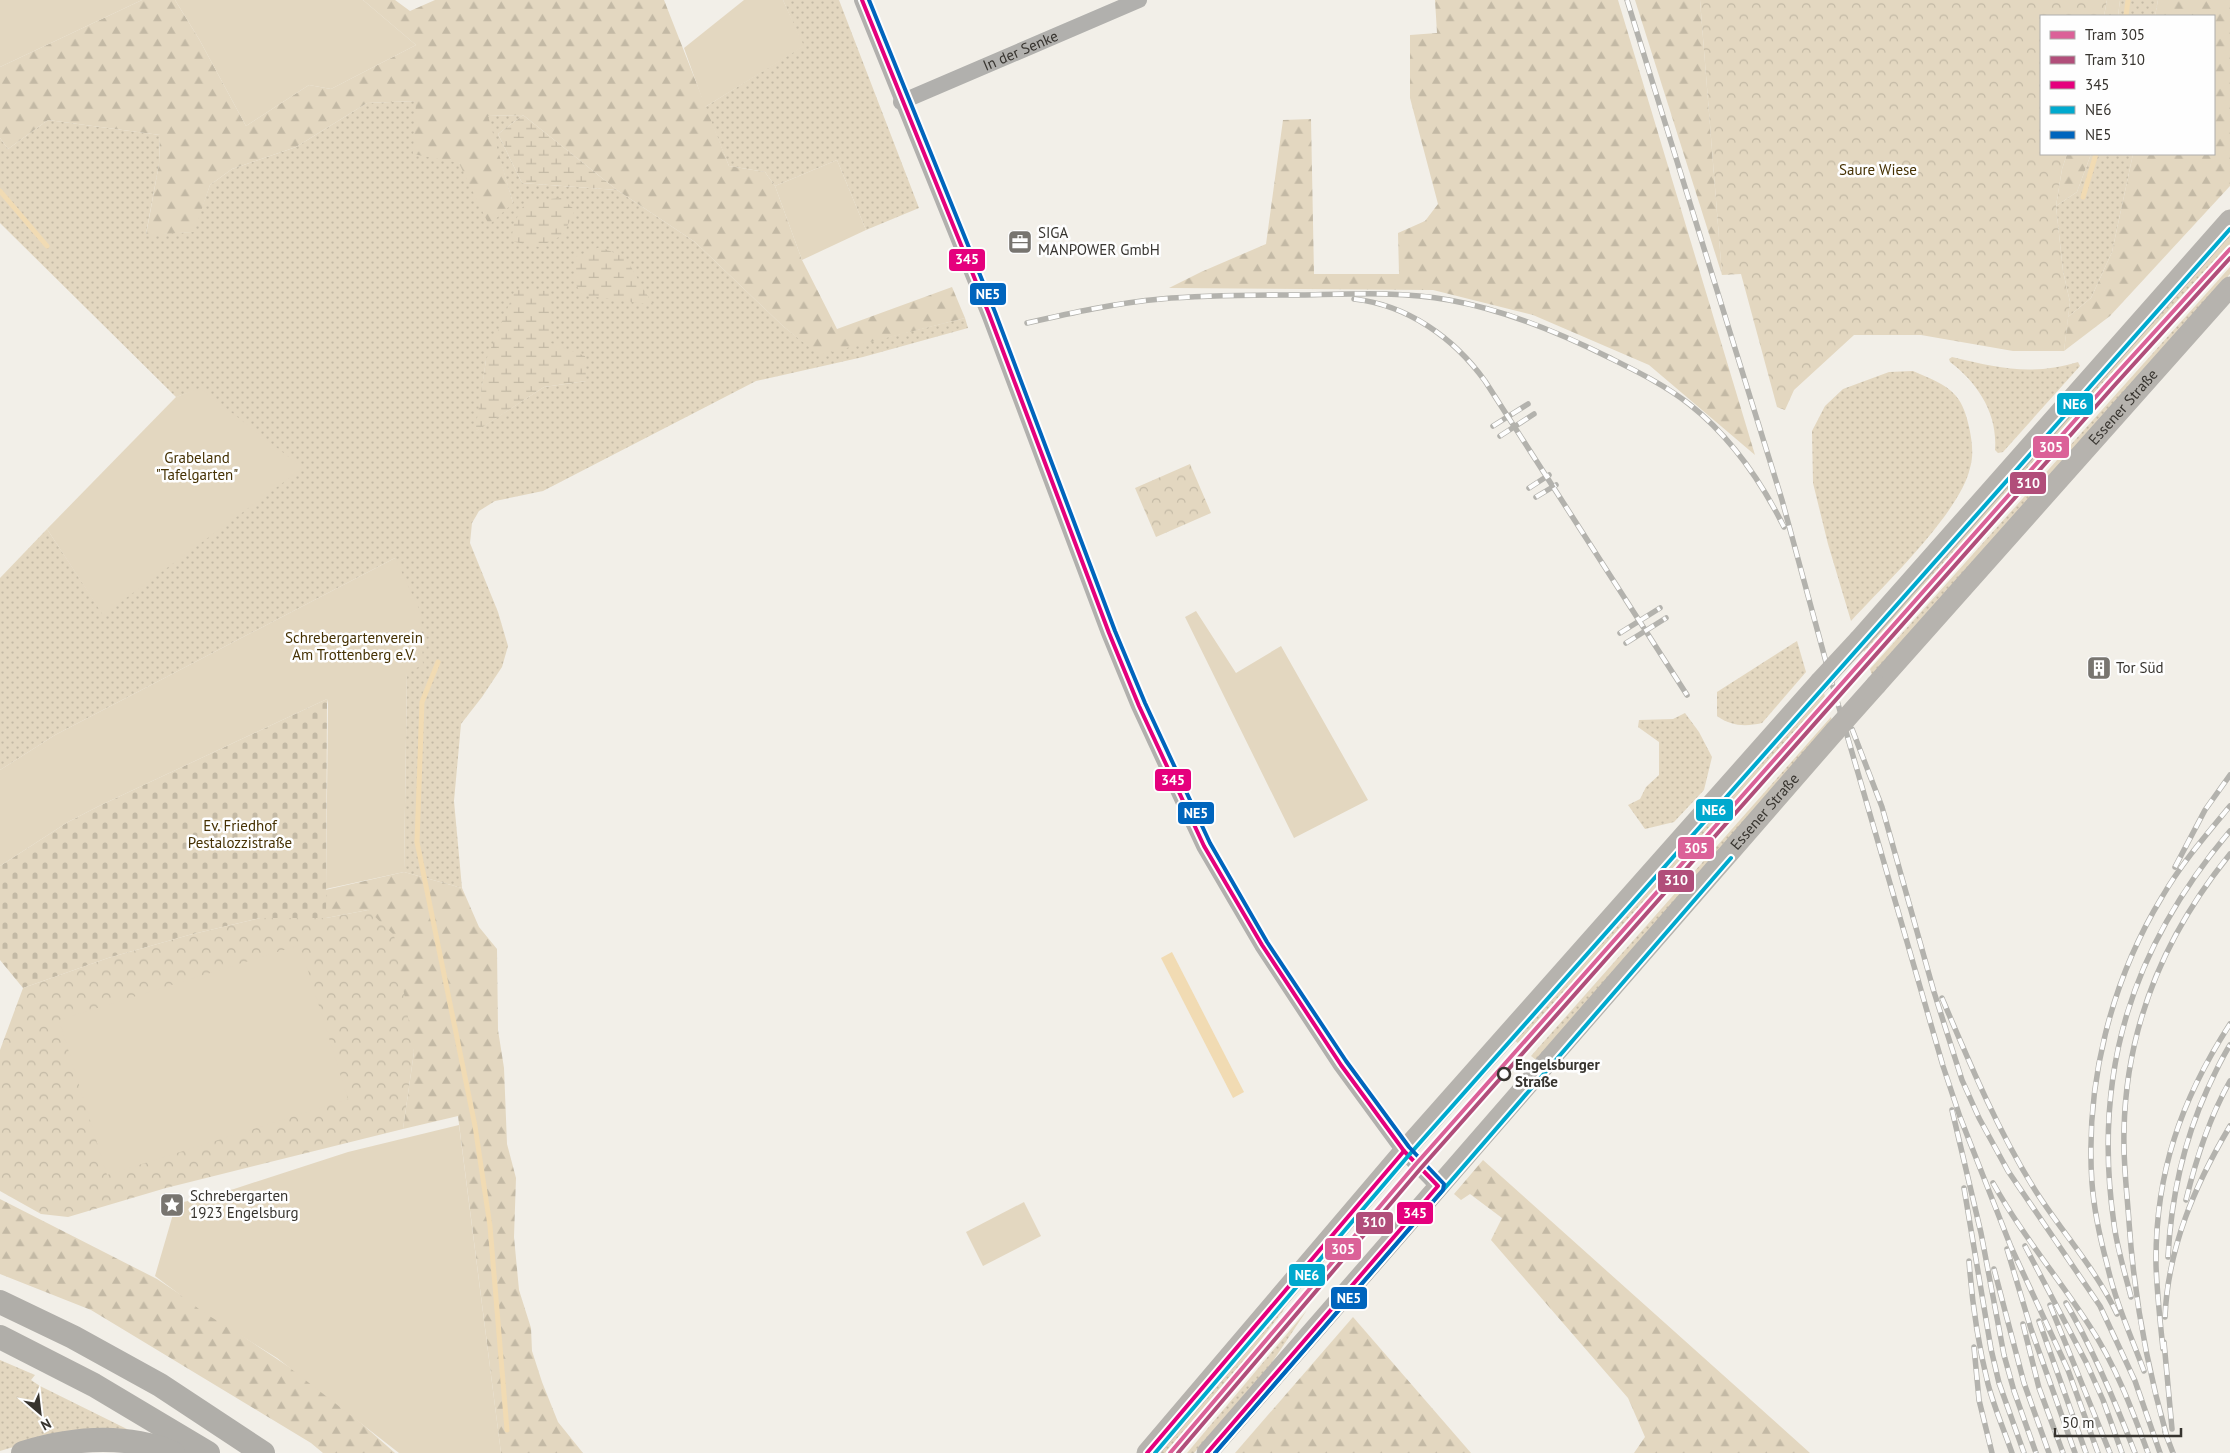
<svg xmlns="http://www.w3.org/2000/svg" width="2230" height="1453" font-family="'PT Sans',sans-serif">
<style>
.grass{fill:url(#grass-dots);fill-rule:evenodd}
.forest{fill:url(#forest-firs)}
.wetland{fill:url(#wetland-marsh)}
.cemetery{fill:url(#cemetery-stones)}
.park{fill:url(#park-crowns)}
.garden{fill:#e3d7c0}
.water{fill:#f1dbb3}
.lines{fill:none;stroke-linecap:round;stroke-linejoin:round}
.stream{stroke:#f1dbb3;stroke-width:5}
.minor{stroke:#b1b0ad;stroke-width:16}
.major{stroke:#b6b3ae;stroke-width:21}
.highway{stroke:#b0aea9;stroke-width:24}
.rail-casing{stroke:#b3b2ad;stroke-width:5.5}
.rail{stroke:#fefefe;stroke-width:4;stroke-dasharray:11;stroke-linecap:butt}
.major-bridge{stroke:#b6b3ae;stroke-width:21}
.bus-1-casing{stroke:#fefefe;stroke-width:8}
.bus-2-casing{stroke:#fefefe;stroke-width:8}
.bus-3-casing{stroke:#fefefe;stroke-width:8}
.bus-1{stroke:#e5007d;stroke-width:4}
.bus-2{stroke:#00a9ce;stroke-width:4}
.bus-3{stroke:#0065bd;stroke-width:4}
.tram-1-casing{stroke:#fefefe;stroke-width:8}
.tram-2-casing{stroke:#fefefe;stroke-width:8}
.tram-1{stroke:#db6198;stroke-width:4}
.tram-2{stroke:#b14e7a;stroke-width:4}
.stop-dot{fill:#fefefe;stroke:#37342f;stroke-width:2.5}
.labels{text-anchor:middle;stroke-width:5;stroke-linejoin:round;paint-order:stroke}
.street-label{font-size:15px;fill:#37342f;stroke:#fefefe}
.park-label{font-size:15px;fill:#453103;stroke:#fefefe}
.poi-label{font-size:15px;fill:#37342f;stroke:#fefefe;text-anchor:start}
.stop-label{font-size:15px;font-weight:bold;fill:#37342f;stroke:#fefefe;text-anchor:start}
.line-badge{stroke:#fefefe;stroke-width:2}
.badge-label{font-size:14px;text-anchor:middle;font-weight:bold;fill:#fff}
</style>
<defs>
<pattern id="grass-dots" width="8" height="8" patternUnits="userSpaceOnUse" patternTransform="scale(1.25)"><rect width="8" height="8" fill="#e3d7c0"/><path d="M2 2h.1M6 6h.1" fill="none" stroke="#c3b9a5" stroke-width="1.8" stroke-linecap="round"/></pattern>
<pattern id="forest-firs" width="22" height="20" patternUnits="userSpaceOnUse" patternTransform="scale(1.25)"><rect width="22" height="20" fill="#e3d7c0"/><path d="M5 1l3.5 6h-7zM16 11l3.5 6h-7z" fill="#c3b9a5"/></pattern>
<pattern id="wetland-marsh" width="20" height="14" patternUnits="userSpaceOnUse" patternTransform="scale(1.25)"><rect width="20" height="14" fill="#e3d7c0"/><path d="M1 5h8M5 5V1M11 12h8M15 12V8" fill="none" stroke="#c3b9a5"/></pattern>
<pattern id="cemetery-stones" width="16" height="16" patternUnits="userSpaceOnUse" patternTransform="scale(1.25)"><rect width="16" height="16" fill="#e3d7c0"/><path d="M2 7V4a2 2 0 0 1 4 0v3zM10 15v-3a2 2 0 0 1 4 0v3z" fill="#c3b9a5"/></pattern>
<pattern id="park-crowns" width="20" height="18" patternUnits="userSpaceOnUse" patternTransform="scale(1.25)"><rect width="20" height="18" fill="#e3d7c0"/><path d="M2 6a3 3 0 1 1 6 0M12 15a3 3 0 1 1 6 0" fill="none" stroke="#c3b9a5"/></pattern>
</defs>
<rect width="100%" height="100%" fill="#f2efe8"/>
<!-- grass -->
<g class="grass">
<path d="M783,0H839L919,208L866,230L837,160L775,186L765,172L729,166L705,107L803,46Z"/>
<path d="M2120,0H2158L2155,16H2118Z"/>
<path d="M416,101L459,163L513,203L487,116L523,115L498,134L522,183L617,190L695,242L784,327L819,354L965,318L968,328L863,357L756,381L543,491L495,501L479,511L472,523L470,543L498,612L508,646L502,667L482,697L461,724L454,801L462,888L404,872L407,672L395,558L55,735L0,770V578L47,529L103,614L200,389L176,397L0,223V138L8,149L48,120L160,135L159,164L146,234L193,232L210,185L232,169L296,147L367,103ZM486,360L586,381L544,387L476,431Z"/>
<path d="M2091,154H2133L2112,252L2091,298L2068,317L2070,302L2063,271L2056,206L2077,192Z"/>
<path d="M2230,235V244L1864,652L1863,649Z"/>
<path d="M2230,267V274L1872,675L1870,669Z"/>
<path d="M1952,357C1998,368 2032,376 2078,362L2080,366L2003,452L1998,453L1995,450C1998,414 1978,383 1950,362L1949,359Z"/>
<path d="M1913,371C1928,378 1945,383 1956,396C1963,404 1967,417 1969,427C1972,440 1974,455 1970,468C1960,513 1884,585 1851,621L1828,544L1813,483L1812,431L1825,406L1843,389L1889,372Z"/>
<path d="M1797,641L1806,672L1762,723C1745,727 1731,726 1717,716V692Z"/>
<path d="M1824,693L1825,697L1519,1044L1514,1040Z"/>
<path d="M1685,713L1699,732L1712,757L1704,790L1674,822L1645,829L1628,805L1640,799L1646,787L1659,775V742L1638,727L1639,720L1673,719Z"/>
<path d="M1831,717L1832,721L1536,1060L1531,1056Z"/>
<path d="M1288,1299L1283,1311L1246,1359L1165,1453H1158Z"/>
<path d="M1307,1310L1271,1364L1194,1453H1187Z"/>
<path d="M0,1360L35,1375L31,1380L40,1386L133,1432L67,1431L0,1451Z"/>
</g>
<!-- forest -->
<g class="forest">
<path d="M142,0H175L199,39L246,126L309,85L331,89L416,45L363,0H395L410,11L435,0H664L729,166L765,172L775,186L802,260L837,329L952,287L965,318L819,355L784,327L695,242L617,190L523,115L488,116L513,203L489,225L459,163L413,154L416,101L367,103L296,147L232,169L210,185L194,232L146,235L159,164L160,135L48,120L8,149L0,138V67Z"/>
<path d="M1435,0H1618L1755,455L1649,365L1533,315L1433,290L1169,288L1201,272L1266,244L1283,120L1311,119L1314,274H1399L1398,233L1425,221L1438,204L1410,98V35L1437,33Z"/>
<path d="M1635,0H1700L1722,275Z"/>
<path d="M2107,0H2120L2118,16H2104Z"/>
<path d="M2158,0H2230V186L2110,316L2064,351L2068,317L2091,298L2112,252L2133,154H2214V16H2155Z"/>
<path d="M2067,154H2091L2077,192L2056,206L2062,169Z"/>
<path d="M404,872L462,888L479,927L497,949L498,1030L504,1068L507,1144L516,1178L514,1237L519,1290L531,1328L532,1351L542,1382L558,1422L583,1453H501L458,1116L403,1129L414,1052L368,910L326,918L325,890Z"/>
<path d="M1483,1160L1810,1453H1634L1645,1437L1628,1398L1491,1240L1502,1218L1470,1194L1461,1200L1454,1194Z"/>
<path d="M0,1199L157,1279L322,1389L395,1453H323L311,1443L91,1310L0,1274Z"/>
<path d="M1353,1317L1471,1453H1235Z"/>
</g>
<!-- wetland -->
<g class="wetland">
<path d="M523,115L617,190L522,183L498,134Z"/>
<path d="M561,198L575,210L563,235L539,247L511,241L514,223L526,201Z"/>
<path d="M600,247L625,257L653,305L582,295L574,281L575,257Z"/>
<path d="M515,290L550,291L551,343L585,356L586,381L544,387L475,432L486,360Z"/>
</g>
<!-- cemetery -->
<path class="cemetery" d="M327,699L326,918H260L189,935L108,958L23,988L0,960V866L68,822L99,806Z"/>
<!-- park -->
<g class="park">
<path d="M1700,0H2107L2104,16H2041V154H2067L2062,169L2056,206L2063,271L2070,302L2064,351H2013L1921,335H1854L1794,390L1785,410L1777,407L1741,274L1722,275Z"/>
<path d="M1190,464L1211,513L1156,537L1135,488Z"/>
<path d="M368,910L394,935L414,1052L403,1129L166,1188L68,1217L41,1214L0,1191V1050L23,988L108,958L189,935L260,918H326Z"/>
</g>
<!-- garden -->
<g class="garden">
<path d="M0,0H142L0,67Z"/>
<path d="M175,0H363L416,45L331,89L309,85L246,126L199,39Z"/>
<path d="M744,0H783L804,46L705,107L684,48Z"/>
<path d="M837,160L866,230L802,260L775,186Z"/>
<path d="M200,388L303,468L103,615L47,529L176,397Z"/>
<path d="M395,558L421,613L423,665L407,672L404,872L326,889L328,704L327,699L99,806L68,822L0,866V770L55,735Z"/>
<path d="M1196,611L1236,673L1281,646L1368,800L1294,838L1185,617Z"/>
<path d="M300,945L348,1099L107,1175L59,1020Z"/>
<path d="M459,1125L501,1453H399L277,1358L203,1312L155,1276L176,1204L234,1189L348,1152Z"/>
<path d="M1024,1202L1041,1236L983,1266L966,1232Z"/>
</g>
<!-- water -->
<path class="water" d="M1172,952L1244,1092L1233,1098L1161,958Z"/>
<g class="lines">
<!-- stream -->
<g class="stream">
<path d="M2126,16L2128,0"/>
<path d="M0,191L47,246"/>
<path d="M2083,197L2096,154"/>
<path d="M438,662L422,702L417,842L475,1126L490,1226L507,1430"/>
</g>
<!-- minor -->
<g class="minor">
<path d="M862,0L989,314L1109,633L1139,706L1204,846L1262,945L1341,1065L1404,1151L1438,1186"/>
<path id="s1" d="M901,102L1139,0"/>
</g>
<!-- major -->
<g class="major">
<path d="M1859,640L2230,220"/>
<path id="s2" d="M1876,685L2230,287"/>
<path d="M1147,1453L1404,1151L1820,682"/>
<path id="s3" d="M1207,1453L1835,731"/>
</g>
<!-- highway -->
<g class="highway">
<path d="M0,1302L73,1337L160,1385L263,1453"/>
<path d="M0,1337L94,1385L208,1453"/>
<path d="M23,1453C72,1438 124,1433 173,1453"/>
</g>
<defs>
<g id="rail">
<path d="M1627,0L1782,500L1829,673L1943,1066L1960,1117L2011,1247L2068,1370L2098,1453"/>
<path d="M1354,299C1408,305 1454,338 1485,381L1687,695"/>
<path d="M1027,323C1071,313 1116,303 1161,299C1207,295 1254,295 1301,295C1350,294 1400,291 1449,300C1505,310 1558,332 1608,357C1636,371 1665,385 1689,404C1730,436 1761,481 1784,527"/>
<path d="M1493,426L1528,404"/>
<path d="M1500,436L1534,414"/>
<path d="M1529,488L1549,475"/>
<path d="M1536,497L1556,485"/>
<path d="M1620,633L1660,608"/>
<path d="M1626,643L1666,618"/>
<path d="M1852,729L1882,807L1934,992L1962,1080L1979,1118L2008,1171L2100,1306L2135,1381L2160,1453"/>
<path d="M2175,867L2205,810L2230,775"/>
<path d="M1942,998C1970,1064 1997,1129 2035,1190C2061,1231 2096,1269 2117,1314"/>
<path d="M1952,1110L1981,1233L2004,1355L2014,1391L2036,1453"/>
<path d="M1993,1183C2022,1235 2057,1276 2089,1325C2115,1364 2132,1409 2148,1453"/>
<path d="M1964,1188L1991,1349L1999,1383L2024,1453"/>
<path d="M2186,1200C2196,1159 2209,1118 2230,1081"/>
<path d="M2025,1246L2086,1362L2103,1400L2122,1453"/>
<path d="M2007,1249L2031,1329L2075,1453"/>
<path d="M2168,1257C2171,1198 2183,1143 2207,1090C2214,1075 2221,1059 2230,1045"/>
<path d="M1969,1261C1972,1302 1978,1344 1988,1384C1994,1407 2004,1430 2012,1453"/>
<path d="M1994,1269L2024,1383L2049,1453"/>
<path d="M2131,1297C2125,1273 2117,1248 2114,1224C2092,1072 2132,947 2230,831"/>
<path d="M2066,1303C2094,1351 2115,1401 2135,1453"/>
<path d="M2050,1305L2110,1453"/>
<path d="M2165,1317C2168,1247 2195,1185 2230,1126"/>
<path d="M2039,1321L2086,1453"/>
<path d="M2023,1324L2039,1388L2063,1453"/>
<path d="M2164,1342L2172,1429"/>
<path d="M1974,1347L1979,1400L1992,1453"/>
<path d="M2163,1349C2160,1321 2157,1293 2156,1265C2155,1173 2181,1100 2230,1024"/>
<path d="M2144,1371C2131,1336 2115,1301 2107,1264C2100,1238 2094,1210 2092,1183C2085,1084 2111,981 2162,897C2181,864 2206,835 2230,806"/>
<path d="M2165,1432L2173,1453"/>
<path d="M2167,1437C2147,1367 2134,1296 2129,1222C2127,1192 2123,1162 2124,1131C2126,1027 2165,934 2230,854"/>
</g>
</defs>
<!-- rail casing -->
<use href="#rail" class="rail-casing"/>
<!-- rail -->
<use href="#rail" class="rail"/>
<!-- major-bridge -->
<g class="major-bridge">
<path d="M1820,682L1859,640"/>
<path d="M1835,731L1876,685"/>
</g>
<defs>
<g id="bus-1">
<path d="M862,0L989,314L1109,633L1139,706L1204,846L1262,945L1341,1065L1404,1151L1438,1186L1207,1453"/>
<path d="M1147,1453L1404,1151"/>
</g>
<g id="bus-2">
<path d="M1155,1453L1409,1155L2230,229"/>
<path d="M1215,1453L1731,858"/>
</g>
<path id="bus-3" d="M869,0L995,312L1115,631L1145,703L1210,843L1267,942L1346,1061L1409,1147L1444,1184L1443,1190L1215,1453"/>
</defs>
<!-- bus-1 casing -->
<use href="#bus-1" class="bus-1-casing"/>
<!-- bus-2 casing -->
<use href="#bus-2" class="bus-2-casing"/>
<!-- bus-3 casing -->
<use href="#bus-3" class="bus-3-casing"/>
<!-- bus-1 -->
<use href="#bus-1" class="bus-1"/>
<!-- bus-2 -->
<use href="#bus-2" class="bus-2"/>
<!-- bus-3 -->
<use href="#bus-3" class="bus-3"/>
<defs>
<path id="tram-1" d="M1170,1453L1416,1164L2108,383L2230,249"/>
<path id="tram-2" d="M1178,1453L1421,1168L2113,387L2230,258"/>
</defs>
<!-- tram-1 casing -->
<use href="#tram-1" class="tram-1-casing"/>
<!-- tram-2 casing -->
<use href="#tram-2" class="tram-2-casing"/>
<!-- tram-1 -->
<use href="#tram-1" class="tram-1"/>
<!-- tram-2 -->
<use href="#tram-2" class="tram-2"/>
</g>
<!-- icons -->
<defs>
<symbol id="office-square" viewBox="-11 -11 22 22"><rect x="-9" y="-9" width="18" height="18" rx="4" fill="#787570" stroke="#fefefe"/><path d="M-6-3h4V-5.5h4V-3h4V5H-6ZM-1-4.5V-3h2v-1.5ZM-6 0V1H6V0Z" fill="#fff"/></symbol>
<symbol id="building-square" viewBox="-11 -11 22 22"><rect x="-9" y="-9" width="18" height="18" rx="4" fill="#787570" stroke="#fefefe"/><path d="M-4-6H4V6H1V3H-1V6H-4ZM-2.5-4.3h1.7v1.8h-1.7ZM.8-4.3h1.7v1.8H.8ZM-2.5-1h1.7V.8h-1.7ZM.8-1h1.7V.8H.8Z" fill="#fff"/></symbol>
<symbol id="sight-square" viewBox="-11 -11 22 22"><rect x="-9" y="-9" width="18" height="18" rx="4" fill="#787570" stroke="#fefefe"/><path d="M0-6L1.8-2.2L6-1.7L2.9 1.2L3.7 5.4L0 3.3L-3.7 5.4L-2.9 1.2L-6-1.7L-1.8-2.2Z" fill="#fff"/></symbol>
</defs>
<g fill-rule="evenodd">
<use href="#office-square" x="1006" y="228" width="28" height="28"/>
<use href="#building-square" x="2085" y="654" width="28" height="28"/>
<use href="#sight-square" x="158" y="1191" width="28" height="28"/>
</g>
<!-- markers -->
<circle class="stop-dot" cx="1504" cy="1074" r="6"/>
<g class="labels">
<!-- street labels -->
<g class="street-label">
<text dy="5" stroke="none"><textPath href="#s1" startOffset="130">In der Senke</textPath></text>
<text dy="5" stroke="none"><textPath href="#s2" startOffset="372">Essener Straße</textPath></text>
<text dy="5" stroke="none"><textPath href="#s3" startOffset="850">Essener Straße</textPath></text>
</g>
<!-- park labels -->
<g class="park-label">
<text x="1878" y="175">Saure Wiese</text>
<text x="197" y="463">Grabeland<tspan x="197" dy="17">"Tafelgarten"</tspan></text>
<text x="354" y="643">Schrebergartenverein<tspan x="354" dy="17">Am Trottenberg e.V.</tspan></text>
<text x="240" y="831">Ev. Friedhof<tspan x="240" dy="17">Pestalozzistraße</tspan></text>
</g>
<!-- poi labels -->
<g class="poi-label">
<text x="1038" y="238">SIGA<tspan x="1038" dy="17">MANPOWER GmbH</tspan></text>
<text x="2116" y="673">Tor Süd</text>
<text x="190" y="1201">Schrebergarten<tspan x="190" dy="17">1923 Engelsburg</tspan></text>
</g>
<!-- stop labels -->
<g class="stop-label">
<text x="1515" y="1070">Engelsburger<tspan x="1515" dy="17">Straße</tspan></text>
</g>
</g>
<g class="line-badge">
<rect x="948" y="248" width="38" height="24" rx="5" fill="#e5007d"/>
<rect x="969" y="282" width="38" height="24" rx="5" fill="#0065bd"/>
<rect x="2056" y="392" width="38" height="24" rx="5" fill="#00a9ce"/>
<rect x="2032" y="435" width="38" height="24" rx="5" fill="#db6198"/>
<rect x="2009" y="471" width="38" height="24" rx="5" fill="#b14e7a"/>
<rect x="1154" y="768" width="38" height="24" rx="5" fill="#e5007d"/>
<rect x="1695" y="798" width="39" height="24" rx="5" fill="#00a9ce"/>
<rect x="1177" y="801" width="38" height="24" rx="5" fill="#0065bd"/>
<rect x="1677" y="836" width="38" height="24" rx="5" fill="#db6198"/>
<rect x="1657" y="869" width="38" height="24" rx="5" fill="#b14e7a"/>
<rect x="1396" y="1201" width="38" height="24" rx="5" fill="#e5007d"/>
<rect x="1355" y="1211" width="39" height="24" rx="5" fill="#b14e7a"/>
<rect x="1324" y="1237" width="38" height="24" rx="5" fill="#db6198"/>
<rect x="1288" y="1263" width="38" height="24" rx="5" fill="#00a9ce"/>
<rect x="1330" y="1286" width="38" height="24" rx="5" fill="#0065bd"/>
</g>
<g class="badge-label">
<text x="967" y="264">345</text>
<text x="988" y="299">NE5</text>
<text x="2075" y="409">NE6</text>
<text x="2051" y="452">305</text>
<text x="2028" y="488">310</text>
<text x="1173" y="785">345</text>
<text x="1714" y="815">NE6</text>
<text x="1196" y="818">NE5</text>
<text x="1696" y="853">305</text>
<text x="1676" y="885">310</text>
<text x="1415" y="1218">345</text>
<text x="1374" y="1227">310</text>
<text x="1343" y="1254">305</text>
<text x="1307" y="1280">NE6</text>
<text x="1349" y="1303">NE5</text>
</g>
<!-- legend -->
<rect x="2040" y="15" width="175" height="140" fill="#fefefe" stroke="#aeadab"/>
<rect x="2050" y="31" width="25" height="8" fill="#db6198" stroke="#aeadab"/>
<text x="2085" y="40" font-size="15" fill="#37342f">Tram 305</text>
<rect x="2050" y="56" width="25" height="8" fill="#b14e7a" stroke="#aeadab"/>
<text x="2085" y="65" font-size="15" fill="#37342f">Tram 310</text>
<rect x="2050" y="81" width="25" height="8" fill="#e5007d" stroke="#aeadab"/>
<text x="2085" y="90" font-size="15" fill="#37342f">345</text>
<rect x="2050" y="106" width="25" height="8" fill="#00a9ce" stroke="#aeadab"/>
<text x="2085" y="115" font-size="15" fill="#37342f">NE6</text>
<rect x="2050" y="131" width="25" height="8" fill="#0065bd" stroke="#aeadab"/>
<text x="2085" y="140" font-size="15" fill="#37342f">NE5</text>
<!-- north arrow -->
<g transform="translate(40 1413) rotate(152)" stroke="#fefefe" stroke-width="4" paint-order="stroke">
<path d="M0-4L9 19L0 12L-9 19Z" fill="#37342f"/>
<text y="-8" font-size="14" font-weight="bold" text-anchor="middle" fill="#37342f">N</text>
</g>
<!-- scale -->
<path d="M2055 1428v8h126v-8" fill="none" stroke="#37342f" stroke-width="2.5"/>
<text x="2062" y="1428" font-size="15" fill="#37342f" stroke="#fefefe" stroke-width="4" paint-order="stroke">50 m</text>
</svg>
